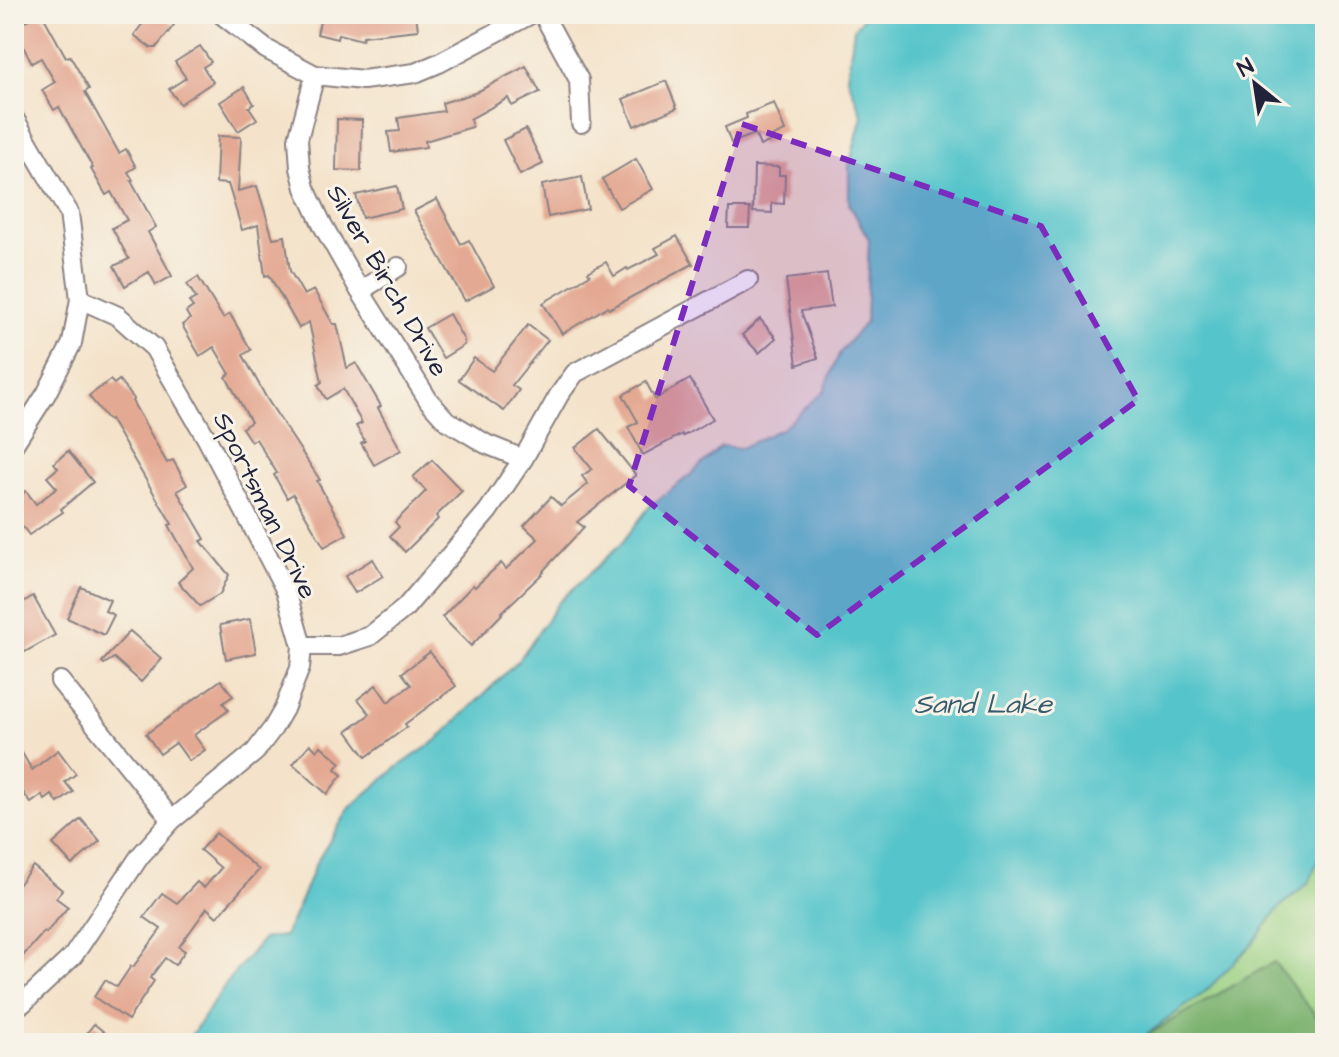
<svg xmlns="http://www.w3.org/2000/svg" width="1339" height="1057" font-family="'Architects Daughter',sans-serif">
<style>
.green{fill:#9ad082;stroke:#5e795e;stroke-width:2}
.forest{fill:#7bb270;stroke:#4e6a56;stroke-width:2}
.water{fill:#57c5cb;stroke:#3c7483;stroke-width:2}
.building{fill:#e4a993}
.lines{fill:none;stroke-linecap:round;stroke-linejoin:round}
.minor-casing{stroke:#8b8282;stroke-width:22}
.minor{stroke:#fff;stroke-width:18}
.marked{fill:#7b2cbf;fill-opacity:0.2;stroke:#7b2cbf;stroke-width:6;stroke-dasharray:16 10;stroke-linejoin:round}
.labels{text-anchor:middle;stroke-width:6;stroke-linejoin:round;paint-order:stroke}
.street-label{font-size:26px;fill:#22223b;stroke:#f7f3e8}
.water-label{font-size:28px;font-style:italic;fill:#355b6d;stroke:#f7f3e8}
</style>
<rect width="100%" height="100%" fill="#f7f3e8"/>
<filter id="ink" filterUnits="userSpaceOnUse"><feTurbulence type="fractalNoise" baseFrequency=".0125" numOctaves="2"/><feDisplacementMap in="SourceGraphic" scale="16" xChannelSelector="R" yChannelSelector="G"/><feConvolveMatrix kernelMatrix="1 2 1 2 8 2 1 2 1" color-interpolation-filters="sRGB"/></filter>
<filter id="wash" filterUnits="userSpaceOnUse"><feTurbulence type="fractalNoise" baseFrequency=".006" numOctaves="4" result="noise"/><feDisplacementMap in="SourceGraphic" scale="32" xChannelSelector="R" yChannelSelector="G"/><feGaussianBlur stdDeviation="1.8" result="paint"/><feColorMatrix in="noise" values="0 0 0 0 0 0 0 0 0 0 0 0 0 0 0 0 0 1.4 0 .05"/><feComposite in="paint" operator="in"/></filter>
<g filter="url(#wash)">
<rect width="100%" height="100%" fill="#f4e3ca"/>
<!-- green -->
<path class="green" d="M1325,843V1043H1123L1252,944L1279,908L1309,882Z"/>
<!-- forest -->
<path class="forest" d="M1274,962L1325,1028V1043H1148L1142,1038Z"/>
<!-- water -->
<path class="water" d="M866,14H1325V843L1309,882L1279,908L1252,944L1204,993L1143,1037L1148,1043H1081L1054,1039L1019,1043H186L229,979L263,939L284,936L298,907L316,863L350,808L395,769L437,740L519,660L559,602L621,544L650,506L690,475L721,446L741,448L783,428L824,391L839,354L866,321L869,239L849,204V166L862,116L847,77L854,29Z"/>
<g id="blocks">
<!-- building -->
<g class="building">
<path d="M38,14H42L66,57L70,56L89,89L85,92L119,153L126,149L136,167L128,172L133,180L131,181L156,227L148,232L172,276L156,285L149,272L125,286L114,266L129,259L112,228L127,220L111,192L106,195L91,169L93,168L59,107L54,110L42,90L55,82L41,58L32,63L14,30V27Z"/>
<path d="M150,14H160L174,25L156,48H151L134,35Z"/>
<path d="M322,14H416L418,30L363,36L362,40L338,34L337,39L317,34Z"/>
<path d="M200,46L211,62L203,67L213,82L180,104L169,89L186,78L175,62Z"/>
<path d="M526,66L540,92L512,106L508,98L470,119L472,127L425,141L426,147L391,152L388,132L400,131L398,118L444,111L442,103L475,93Z"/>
<path d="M666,81L677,108L634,126L623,99Z"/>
<path d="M244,87L254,104L249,107L257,119L238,131L220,102Z"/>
<path d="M774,103L785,131L773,136L774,140L760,146L755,134L731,143L725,127L747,118L746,114Z"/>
<path d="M337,119L362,120L361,171L336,170Z"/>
<path d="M526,129L543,164L520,175L503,140Z"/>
<path d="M218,136L241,137L238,191L257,186L273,238L285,236L290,271L304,295L314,290L333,324H337L347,368L356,363L381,406L378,408L401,450L374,465L361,443L365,441L356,426L362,423L343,389L326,399L318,385L322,382L309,322L299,328L269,275L265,276L258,225L242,230L228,184L216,183Z"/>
<path d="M636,159L653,189L619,208L602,179Z"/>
<path d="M754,166L779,167V175H785L784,204L772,203V213L753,212Z"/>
<path d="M582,177L588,209L548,217L542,185Z"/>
<path d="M397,186L402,209L362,218L356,195Z"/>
<path d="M437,199L461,244L469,240L494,286L465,301L414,211Z"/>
<path d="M729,208H750L749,228H728Z"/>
<path d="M677,236L693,264L609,309L607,307L562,334L543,303L590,275L588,272L606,262L614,276L627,268L628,270L659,254L655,248Z"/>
<path d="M827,274L832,307L801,311L818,358L797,365L786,279Z"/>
<path d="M198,277L223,318L230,314L251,350L243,355L267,399L320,480L317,481L347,534L324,547L293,494L287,498L274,475L277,473L256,439L251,442L242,428L251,422L226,377L230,374L214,347L200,356L182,325L190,319L186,312L193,307L189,302L196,298L187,284Z"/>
<path d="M449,314L464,340V345L443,358L425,328Z"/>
<path d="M760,319L776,338L759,353L742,335Z"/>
<path d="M528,325L548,340L512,385L519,390L504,411L459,380L474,358L492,371Z"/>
<path d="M690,379L713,419L683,436L682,434L643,455L628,427L638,422L623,395L646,382L655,399Z"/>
<path d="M110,380L114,384L119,380L134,399L132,401L167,463L173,460L187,485L177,491L205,539L201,541L229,575L220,594L200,606L178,582L193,568L169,525L172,524L110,419L108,420L89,396Z"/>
<path d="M599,429L636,475L577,522L584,527L543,571L544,572L501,613L502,614L471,646L442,617L473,585L475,587L501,563L506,569L538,539L524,526L551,497L561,506L588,484L582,476L592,469L575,448Z"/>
<path d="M68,451L93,482L61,509L63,512L29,535L14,515V501L26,491L36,504L57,488L47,477L58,468L54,463Z"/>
<path d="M432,460L462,491L436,516L438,519L405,552L390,536L399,527L395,522L426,491L413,477Z"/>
<path d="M373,559L383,576L355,593L345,576Z"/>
<path d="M81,587L110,600L105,611L114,615L104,635L67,618Z"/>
<path d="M33,596L55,635L14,658V608Z"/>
<path d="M250,619L256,653L226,659L220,625Z"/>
<path d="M130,631L162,659L141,682L114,658L104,664L102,662Z"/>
<path d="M430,652L456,686L405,724L407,727L366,757L347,731L370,714L358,699L376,685L388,702L411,685L402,673Z"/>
<path d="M221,680L233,696L223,703L229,710L194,735L205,750L189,761L176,743L160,754L146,734Z"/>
<path d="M14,739L32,770L58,750L76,774L65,782L73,792L58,803L52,795L45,800L42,795L31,803L14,780Z"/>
<path d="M310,744L317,751L321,746L341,763L335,769L342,775L327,794L293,764Z"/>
<path d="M81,819L100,841L72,865L53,844Z"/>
<path d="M216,833L259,870L217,917L207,908L179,947L185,951L175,965L165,958L150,978L154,981L128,1020L94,997L105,980L117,987L131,966L133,967L161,929L144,917L162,893L177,903L197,882L204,888L221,868L200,850Z"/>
<path d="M33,866L62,890L56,898L68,907L46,933L44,932L14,966V890Z"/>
<path d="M94,1024L118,1043H79Z"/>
</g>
</g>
</g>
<g filter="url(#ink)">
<use href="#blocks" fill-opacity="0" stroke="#8b8282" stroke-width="2"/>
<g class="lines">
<defs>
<g id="minor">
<path d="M221,14L266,49L315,75L363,80L415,73L439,63L531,14"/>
<path d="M543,14L579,80L581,123"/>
<path d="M315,75L298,139L300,168L305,188L322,224L360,291L429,401L446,420L486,444L523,459"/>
<path d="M14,118L69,213L80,299L72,343L46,394L14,444"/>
<path d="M360,291L398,267"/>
<path d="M302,646H339L370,636L405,608L488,511L523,459L559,395L575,373L748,280"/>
<path d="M60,681L172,820"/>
<path d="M14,1007L23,1003L73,956L140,856L172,820L255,752L273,728L284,709L300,668L302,646L286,591L207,439L154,348L118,316L80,299"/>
</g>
</defs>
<!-- minor casing -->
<use href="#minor" class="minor-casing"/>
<!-- minor -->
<use href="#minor" class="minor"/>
</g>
</g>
<!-- marked area -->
<path class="marked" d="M742,124L1041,226L1138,400L817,635L629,486Z"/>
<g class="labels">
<!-- street labels -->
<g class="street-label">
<text transform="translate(388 280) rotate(60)" y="9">Silver Birch Drive</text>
<text transform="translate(266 505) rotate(64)" y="9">Sportsman Drive</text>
</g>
<!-- water labels -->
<g class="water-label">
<text x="983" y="713">Sand Lake</text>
</g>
</g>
<!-- margin -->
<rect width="1339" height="1057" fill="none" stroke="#f7f3e8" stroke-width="48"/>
<!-- north arrow -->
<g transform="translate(1255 84) rotate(330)" stroke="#f7f3e8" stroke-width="6" paint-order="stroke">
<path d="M0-6L14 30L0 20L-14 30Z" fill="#22223b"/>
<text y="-12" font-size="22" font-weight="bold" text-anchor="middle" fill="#22223b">N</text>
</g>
</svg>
